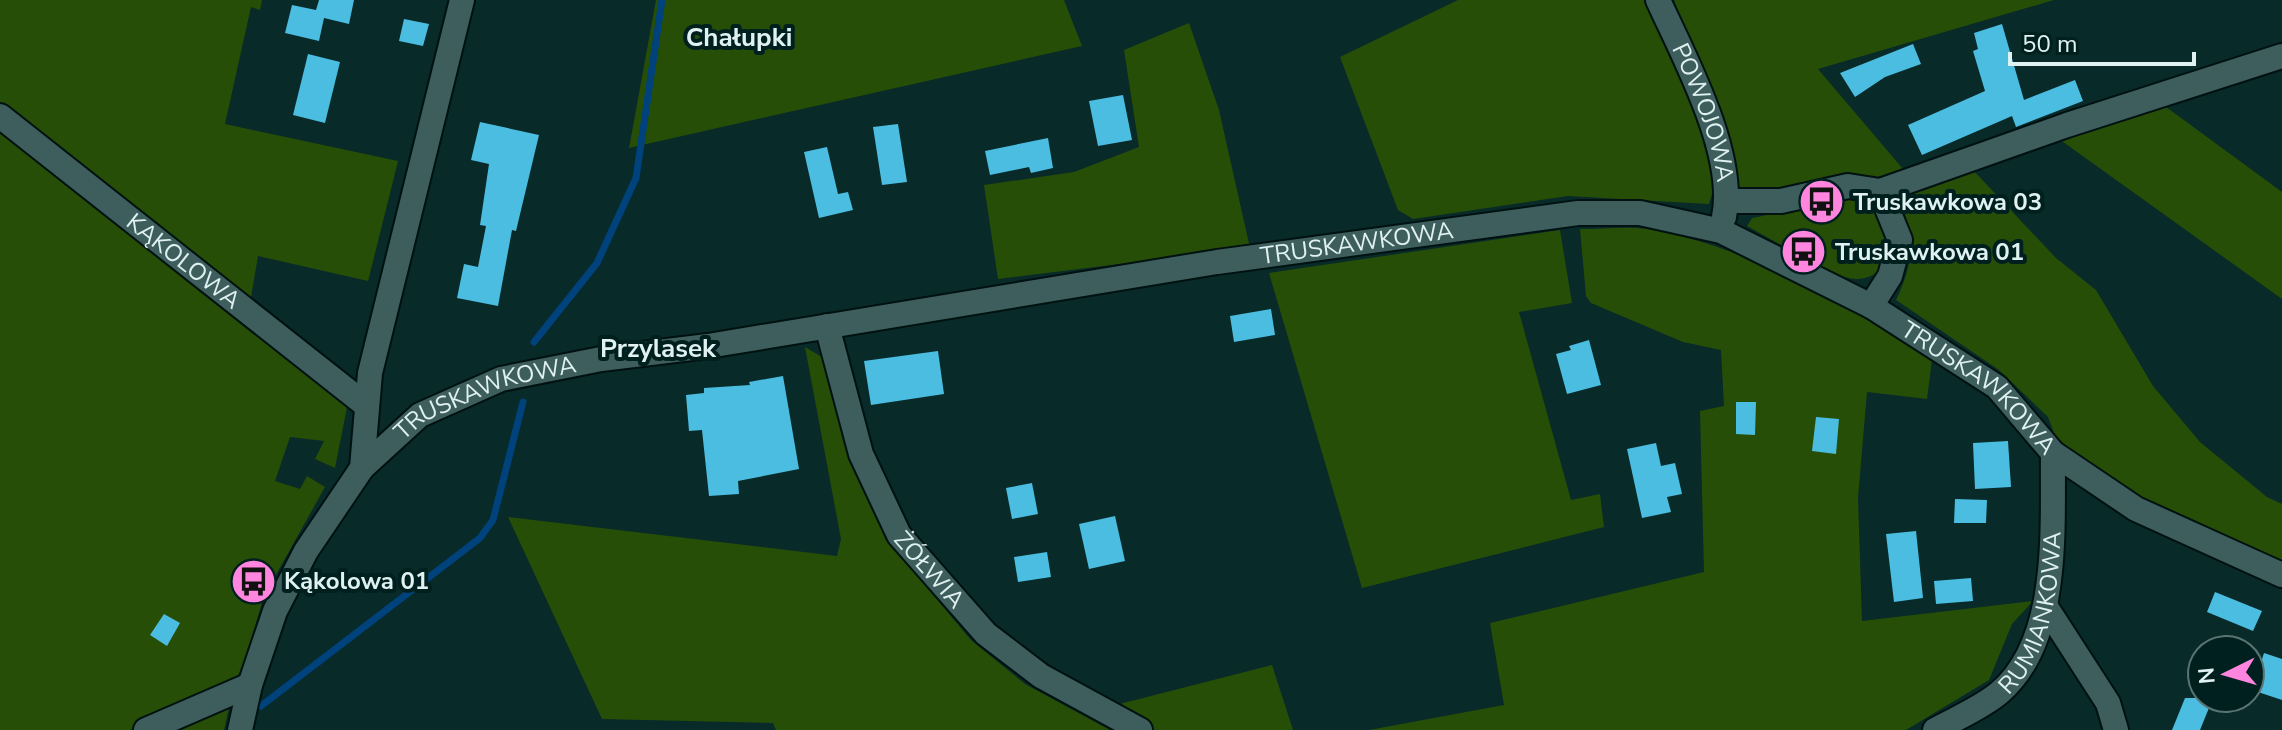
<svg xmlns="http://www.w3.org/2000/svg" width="2282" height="730" font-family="'Nunito Sans',sans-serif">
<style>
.green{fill:#274e07}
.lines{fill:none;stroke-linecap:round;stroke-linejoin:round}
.stream{stroke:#00427b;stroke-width:7}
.building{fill:#4bbde1}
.minor-casing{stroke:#011;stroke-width:28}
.minor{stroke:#3d5e5d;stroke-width:24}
.labels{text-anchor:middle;stroke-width:8;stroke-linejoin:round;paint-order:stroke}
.street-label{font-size:24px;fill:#dff1f0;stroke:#00201f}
.poi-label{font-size:24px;font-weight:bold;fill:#dff1f0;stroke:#00201f;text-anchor:start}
.neighbourhood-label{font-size:26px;font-weight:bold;fill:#dff1f0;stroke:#00201f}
</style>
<rect width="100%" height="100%" fill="#082a29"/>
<!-- green -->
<g class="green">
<path d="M0,0H262L260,10L251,7L225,124L398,161L368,281L258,256L249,309L164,235L0,103Z"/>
<path d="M656,0H1064L1082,46L629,148Z"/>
<path d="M1458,0H1648L1697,111L1717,177L1709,204L1568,196L1413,219L1398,210L1340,57Z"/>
<path d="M1674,0H2054L1818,69L1903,169L1883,179L1854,174L1781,190L1741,193Z"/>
<path d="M1189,23L1219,110L1250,248L998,279L984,185L1074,172L1139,147L1124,50Z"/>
<path d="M2162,104L2282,192V299L2059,139Z"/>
<path d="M0,128L348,402L335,468L315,459L324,441L290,437L275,481L300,489L307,476L325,487L264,596L240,677L130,730H0Z"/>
<path d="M1973,170L2056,258L2096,290L2153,386L2200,442L2267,497L2282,504V565L2098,476L2060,449L2048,417L1999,370L1896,300C1917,256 1912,238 1899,192Z"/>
<path d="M1849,199L1875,208L1889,237L1882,268C1857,292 1832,271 1807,258L1816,242L1806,236L1799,248L1793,245L1790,250L1747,226L1752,218Z"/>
<path d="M1580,229C1602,229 1626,226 1648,229C1750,246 1846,306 1932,360L1927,399L1867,392L1858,498L1862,621L2033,601L2012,624L1989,680L1906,730H1369L1504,705L1490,623L1704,572L1700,411L1724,406L1721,350L1683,342L1591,303L1586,296Z"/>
<path d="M1560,230L1572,303L1519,312L1571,500L1600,494L1604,527L1362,588L1269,273Z"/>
<path d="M805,347L822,357L840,426L886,539L971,640L1025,684L1110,730H776L773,723L602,719L508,517L837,556L841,539Z"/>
<path d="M1272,665L1293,730H1148L1108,707Z"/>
<path d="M229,708L224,730H170L200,713Z"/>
</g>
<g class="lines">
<!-- stream -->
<g class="stream">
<path d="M534,342L597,263L636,178L662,0"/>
<path d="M261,706L480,538L493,520L523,402"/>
</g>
</g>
<!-- building -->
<g class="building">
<path d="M319,0H354L349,24L324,18L319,41L285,33L292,5L316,10Z"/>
<path d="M404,19L429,24L423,46L399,41Z"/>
<path d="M2002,24L2024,100L2075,80L2083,101L2016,127L2012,116L1922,155L1908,125L1985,91L1973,51L1978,49L1974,33Z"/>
<path d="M1913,44L1921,64L1885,77L1855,97L1840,73Z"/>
<path d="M308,54L340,62L325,123L293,115Z"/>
<path d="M1123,95L1132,140L1098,146L1089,101Z"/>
<path d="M480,122L539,135L516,231L512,230L498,306L457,298L464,264L478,267L486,226L480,225L489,164L471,160Z"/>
<path d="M898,124L907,182L882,185L873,127Z"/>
<path d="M1048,138L1053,168L1031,173L1029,167L990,175L985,151Z"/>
<path d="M827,147L838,194L848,192L853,210L819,218L804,152Z"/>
<path d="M1271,309L1275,335L1234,342L1230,316Z"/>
<path d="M1589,340L1601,385L1567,394L1556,354L1571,350L1569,346Z"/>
<path d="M938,351L944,394L871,405L864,361Z"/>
<path d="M783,376L799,469L738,481L739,494L709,496L702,430L689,431L686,395L704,393V388L750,385L749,382Z"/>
<path d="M1736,402H1756L1755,435L1736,434Z"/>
<path d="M1816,417L1839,419L1836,454L1812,451Z"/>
<path d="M2008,441L2011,487L1975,489L1973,443Z"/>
<path d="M1656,443L1661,466L1675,463L1682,494L1667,497L1671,512L1642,518L1627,449Z"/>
<path d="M1032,483L1038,514L1012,519L1006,488Z"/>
<path d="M1955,499L1987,500L1986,523H1954Z"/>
<path d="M1115,516L1125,561L1089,569L1079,524Z"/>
<path d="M1916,531L1923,598L1894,602L1886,534Z"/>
<path d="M1047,552L1051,577L1018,582L1014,557Z"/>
<path d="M1971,578L1973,601L1936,604L1934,581Z"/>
<path d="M2215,592L2262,611L2253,631L2207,612Z"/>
<path d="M164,614L180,623L167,646L150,635Z"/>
<path d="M2264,653L2282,659V700L2252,690Z"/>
<path d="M2185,698H2213L2200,730H2172Z"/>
</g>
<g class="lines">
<defs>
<g id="minor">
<path id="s1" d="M1658,0C1684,57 1737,154 1724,217"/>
<path id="s2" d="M0,116L367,406"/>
<path d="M1880,191L2067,125L2282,56"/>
<path d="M1727,201H1781L1848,186L1880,191L1900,240L1890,276L1871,306"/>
<path id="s3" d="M827,326L861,454L899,535L986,634L1041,676L1140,730"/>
<path id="s4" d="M362,468L420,415L501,379L601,359L708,346L1217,262L1578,213H1640L1721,231L1871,306L1997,387L2053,453L2136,509L2282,575"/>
<path d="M2046,607L2108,703L2116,730"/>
<path d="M146,730L250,685"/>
<path d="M240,730L250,685L275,611L306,551L362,468L370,373L462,0"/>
<path id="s5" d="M1935,730C1955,719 1981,708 1999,693C2061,641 2052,527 2053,453"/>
</g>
</defs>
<!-- minor casing -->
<use href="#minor" class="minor-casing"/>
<!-- minor -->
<use href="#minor" class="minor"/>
</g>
<!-- icons -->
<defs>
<symbol id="bus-disc" viewBox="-11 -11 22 22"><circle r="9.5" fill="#ff85de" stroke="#00201f"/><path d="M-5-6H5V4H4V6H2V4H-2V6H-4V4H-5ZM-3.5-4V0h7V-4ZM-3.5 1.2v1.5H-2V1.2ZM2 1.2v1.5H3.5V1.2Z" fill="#111"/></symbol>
</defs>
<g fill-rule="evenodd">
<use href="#bus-disc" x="1796" y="176" width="51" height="51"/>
<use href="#bus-disc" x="1778" y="226" width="51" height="51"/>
<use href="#bus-disc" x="228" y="556" width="51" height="51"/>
</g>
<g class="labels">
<!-- street labels -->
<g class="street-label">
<text dy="8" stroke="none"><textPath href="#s1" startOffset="122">POWOJOWA</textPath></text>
<text dy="8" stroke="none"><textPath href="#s4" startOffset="1034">TRUSKAWKOWA</textPath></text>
<text dy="8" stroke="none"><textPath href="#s2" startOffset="234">KĄKOLOWA</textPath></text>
<text dy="8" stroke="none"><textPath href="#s4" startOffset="1706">TRUSKAWKOWA</textPath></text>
<text dy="8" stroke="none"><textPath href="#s4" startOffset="146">TRUSKAWKOWA</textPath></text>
<text dy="8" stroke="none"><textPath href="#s3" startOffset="268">ŻÓŁWIA</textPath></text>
<text dy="8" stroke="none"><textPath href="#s5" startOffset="164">RUMIANKOWA</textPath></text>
</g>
<!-- poi labels -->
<g class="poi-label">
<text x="1853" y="210">Truskawkowa 03</text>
<text x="1835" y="260">Truskawkowa 01</text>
<text x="284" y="589">Kąkolowa 01</text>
</g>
<!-- neighbourhood labels -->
<g class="neighbourhood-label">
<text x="739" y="46">Chałupki</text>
<text x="658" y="357">Przylasek</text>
</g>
</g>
<!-- north arrow -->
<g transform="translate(2226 674) rotate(265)"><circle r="38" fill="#00201f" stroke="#597473" stroke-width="2"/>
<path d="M0-6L14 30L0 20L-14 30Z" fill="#ff85de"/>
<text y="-12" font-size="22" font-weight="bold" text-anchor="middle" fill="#dff1f0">N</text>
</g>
<!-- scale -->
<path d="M2010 52v12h184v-12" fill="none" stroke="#dff1f0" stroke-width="4"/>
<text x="2022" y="52" font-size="24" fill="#dff1f0" stroke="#00201f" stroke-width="6" paint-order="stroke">50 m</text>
</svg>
